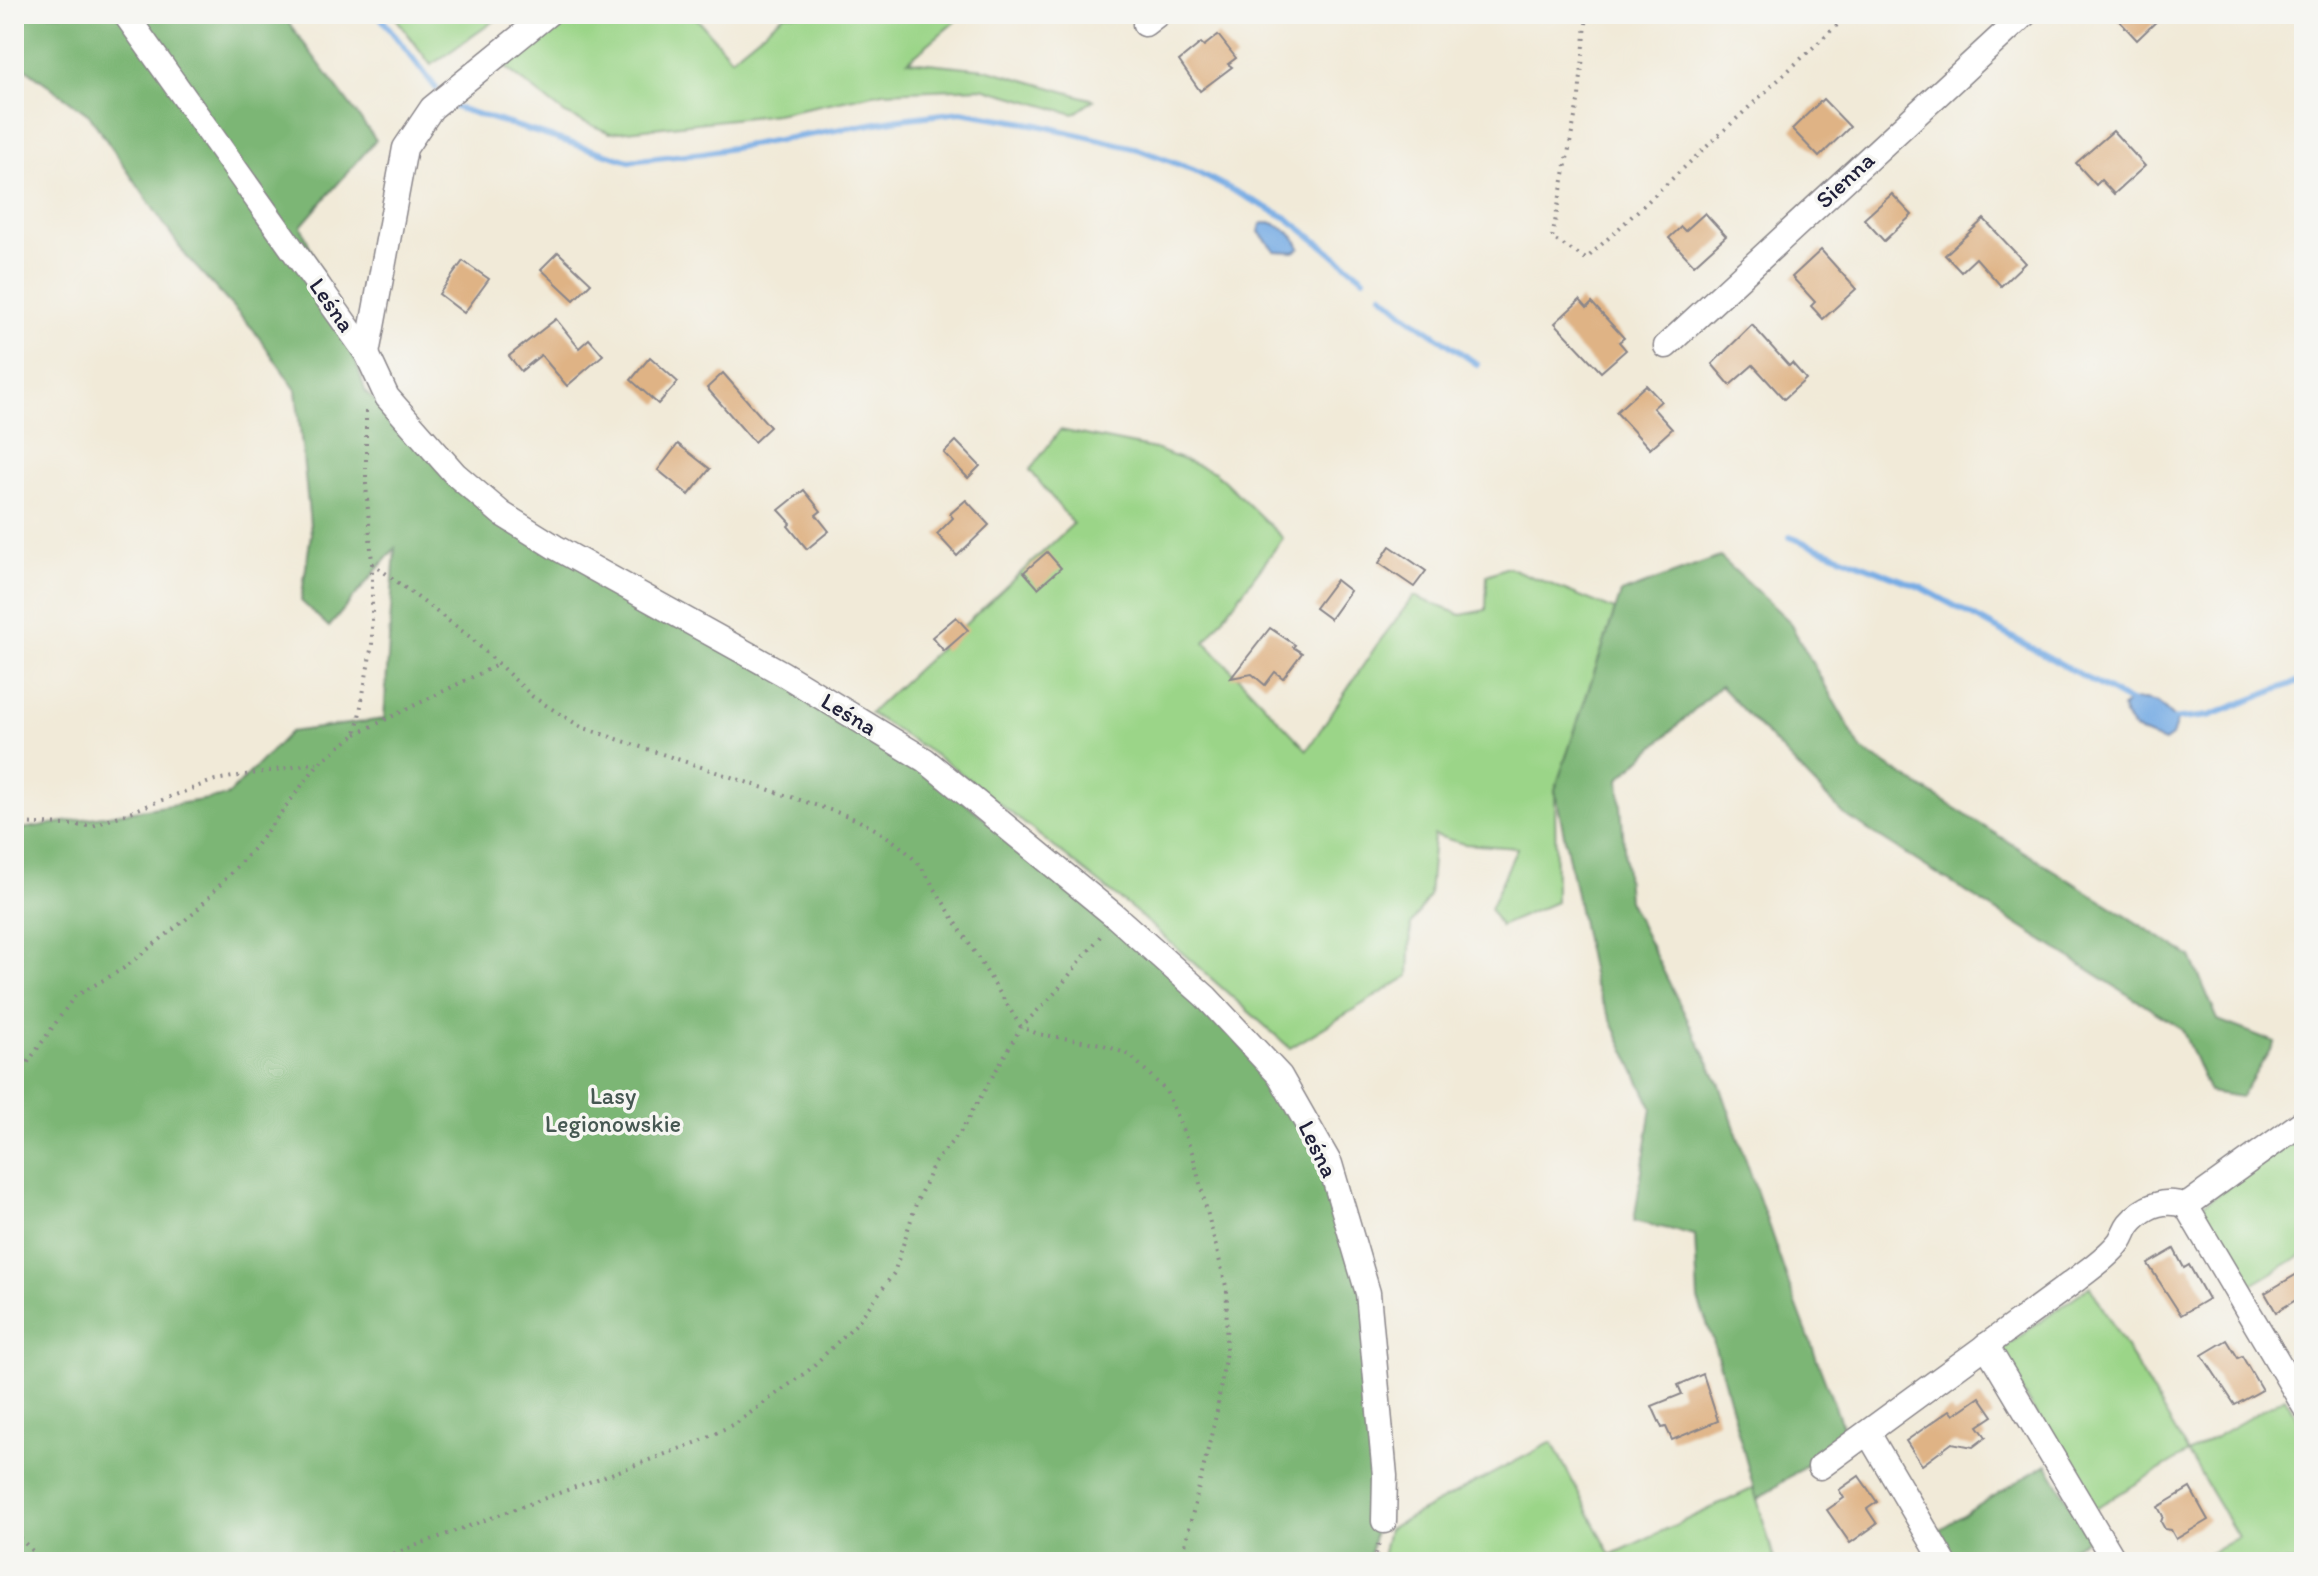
<svg xmlns="http://www.w3.org/2000/svg" width="2318" height="1576" font-family="Itim,sans-serif">
<style>
.green{fill:#9bd588;stroke:#5e7c62;stroke-width:2}
.forest{fill:#7cb674;stroke:#4f6c58;stroke-width:2}
.water{fill:#77ace4;stroke:#4c6790;stroke-width:2}
.lines{fill:none;stroke-linecap:round;stroke-linejoin:round}
.stream{stroke:#77ace4;stroke-width:6}
.building{fill:#dfb385}
.minor-casing{stroke:#8a868a;stroke-width:27}
.path{stroke:#8a868a;stroke-width:4;stroke-dasharray:2 6;stroke-linecap:butt}
.minor{stroke:#fff;stroke-width:24}
.labels{text-anchor:middle;stroke-width:7;stroke-linejoin:round;paint-order:stroke}
.street-label{font-size:24px;fill:#22223b;stroke:#f6f6f2}
.park-label{font-size:24px;fill:#465852;stroke:#f6f6f2}
</style>
<rect width="100%" height="100%" fill="#f6f6f2"/>
<filter id="ink" filterUnits="userSpaceOnUse"><feTurbulence type="fractalNoise" baseFrequency=".0125" numOctaves="2"/><feDisplacementMap in="SourceGraphic" scale="16" xChannelSelector="R" yChannelSelector="G"/><feConvolveMatrix kernelMatrix="1 2 1 2 8 2 1 2 1" color-interpolation-filters="sRGB"/></filter>
<filter id="wash" filterUnits="userSpaceOnUse"><feTurbulence type="fractalNoise" baseFrequency=".006" numOctaves="4" result="noise"/><feDisplacementMap in="SourceGraphic" scale="32" xChannelSelector="R" yChannelSelector="G"/><feGaussianBlur stdDeviation="1.8" result="paint"/><feColorMatrix in="noise" values="0 0 0 0 0 0 0 0 0 0 0 0 0 0 0 0 0 1.4 0 .05"/><feComposite in="paint" operator="in"/></filter>
<g filter="url(#wash)">
<rect width="100%" height="100%" fill="#f1ead8"/>
<!-- green -->
<g class="green">
<path d="M393,14H504L431,65Z"/>
<path d="M576,14H693L731,58L785,14H964L908,61L986,69L1094,100L1074,114L982,88L883,92L776,114L610,133L565,114L505,67Z"/>
<path d="M1060,430L1155,449L1215,472L1283,538L1205,642L1307,750L1376,646L1414,596L1461,615L1486,610L1487,575L1508,567L1615,610L1555,790L1556,902L1500,926L1490,909L1517,848L1464,844L1434,835L1429,896L1411,925L1409,976L1290,1048L1136,912L953,767L870,713L1073,524L1030,470Z"/>
<path d="M2304,1133V1254L2245,1289L2197,1209Z"/>
<path d="M2090,1286L2188,1453L2285,1397L2304,1430V1562H2195L2238,1537L2188,1453L2092,1510L2001,1356L2002,1349Z"/>
<path d="M1552,1442L1611,1555L1754,1488L1775,1562H1381L1388,1529Z"/>
</g>
<!-- forest -->
<g class="forest">
<path d="M14,14H282L376,140L301,226L347,333L366,393L496,501L936,778L1203,1001L1276,1084L1324,1163L1367,1305L1378,1519L1368,1562H14V830L227,796L290,732L384,719L395,548L329,627L301,601L311,534L296,390L253,329L186,256L89,115L14,60Z"/>
<path d="M1720,557L1788,620L1861,749L2191,957L2218,1020L2275,1042L2241,1097L2209,1092L2182,1029L1843,814L1720,686L1619,779L1628,900L1720,1085L1790,1288L1846,1436L1757,1500L1712,1337L1698,1300L1695,1235L1634,1221L1652,1108L1594,984L1555,790L1621,593Z"/>
<path d="M2047,1464L2089,1538L2049,1562H1953L1935,1532Z"/>
</g>
<!-- water -->
<g class="water">
<path d="M1269,222C1282,226 1295,234 1300,248L1294,252L1275,251L1259,232L1261,224Z"/>
<path d="M2144,700L2158,703L2177,721L2172,736L2164,742C2144,734 2127,731 2122,708L2129,701Z"/>
</g>
<g class="lines">
<!-- stream -->
<g class="stream">
<path d="M378,14L436,88"/>
<path d="M454,107L629,161L703,153L900,119L961,112L1038,125L1138,149L1193,170L1287,218L1364,278"/>
<path d="M1382,294L1406,315L1477,364"/>
<path d="M1790,537L1920,587L2136,705"/>
<path d="M2171,720L2209,716L2304,679"/>
</g>
</g>
<g id="blocks">
<!-- building -->
<g class="building">
<path d="M2113,14H2164L2137,40Z"/>
<path d="M1218,35L1236,58L1228,64L1232,67L1200,91L1179,61L1201,43L1204,46Z"/>
<path d="M1823,99L1850,127L1819,157L1792,129Z"/>
<path d="M2113,131L2145,166L2114,194L2101,180L2096,185L2076,163Z"/>
<path d="M1892,194L1912,215L1884,241L1864,219Z"/>
<path d="M1705,213L1726,236L1694,265L1669,238L1681,227L1685,231Z"/>
<path d="M1984,219L2025,263L2001,286L1976,258L1961,272L1945,255Z"/>
<path d="M1821,250L1856,289L1823,319L1811,306L1815,302L1792,277Z"/>
<path d="M558,252L591,283L574,300L541,269Z"/>
<path d="M463,261L489,279L464,313L439,294Z"/>
<path d="M1580,300L1587,308L1592,303L1624,338L1619,342L1626,350L1601,372L1555,323Z"/>
<path d="M556,319L579,348L589,339L603,355L567,386L541,355L521,371L509,356Z"/>
<path d="M1752,325L1789,366L1792,363L1806,379L1784,399L1753,365L1730,385L1712,364Z"/>
<path d="M650,357L678,382L658,404L631,380Z"/>
<path d="M723,373L770,427L754,442L707,388Z"/>
<path d="M1646,385L1661,401L1653,408L1672,429L1650,449L1616,412Z"/>
<path d="M956,441L980,466L968,478L944,453Z"/>
<path d="M678,444L710,469L689,495L658,470Z"/>
<path d="M804,490L821,511L816,515L829,531L807,549L788,526L791,523L779,510Z"/>
<path d="M966,500L989,525L957,556L937,534L953,518L950,514Z"/>
<path d="M1390,546L1426,571L1414,587L1379,563Z"/>
<path d="M1047,552L1061,568L1038,588L1024,572Z"/>
<path d="M1336,580L1350,591L1330,619L1315,608Z"/>
<path d="M956,617L968,630L944,651L932,637Z"/>
<path d="M1270,628L1295,645L1293,647L1302,653L1283,678L1275,672L1265,685L1252,674L1231,678Z"/>
<path d="M2174,1249L2184,1268L2189,1265L2208,1299L2181,1315L2148,1264Z"/>
<path d="M2304,1270V1295L2276,1312L2265,1293Z"/>
<path d="M2227,1340L2238,1358L2242,1356L2262,1390L2235,1405L2202,1355Z"/>
<path d="M1703,1374L1718,1421L1672,1440L1666,1427L1662,1428L1652,1406L1682,1394L1678,1385Z"/>
<path d="M1980,1397L1993,1416L1978,1426L1986,1437L1973,1447L1952,1443L1922,1465L1906,1441L1950,1410L1954,1415Z"/>
<path d="M1859,1476L1877,1502L1867,1509L1877,1524L1850,1543L1827,1510L1844,1498L1839,1490Z"/>
<path d="M2190,1488L2208,1520L2176,1539L2171,1530L2165,1529L2161,1522L2163,1516L2158,1507Z"/>
</g>
</g>
</g>
<g filter="url(#ink)">
<use href="#blocks" fill-opacity="0" stroke="#8a868a" stroke-width="2"/>
<g class="lines">
<defs>
<g id="minor">
<path d="M125,14L367,354L387,397L455,474L502,514L555,547L782,673L925,760L1115,916L1206,997L1280,1076L1330,1164L1368,1293L1385,1476L1384,1521"/>
<path d="M1145,24L1158,14"/>
<path d="M1666,346L2025,14"/>
<path d="M367,354L405,148L432,108L548,14"/>
<path d="M2186,1206L2304,1121"/>
<path d="M1986,1345L2115,1562"/>
<path d="M1868,1433L1944,1562"/>
<path d="M1820,1467L2077,1279C2091,1268 2109,1256 2120,1241C2124,1235 2125,1229 2129,1224C2144,1206 2164,1198 2186,1206L2304,1406"/>
</g>
</defs>
<!-- minor casing -->
<use href="#minor" class="minor-casing"/>
<!-- path -->
<g class="path">
<path d="M1587,14L1579,96L1552,238L1586,259L1849,14"/>
<path d="M372,563L470,637L533,697L581,727L848,816C878,829 901,843 922,868L1021,1027L1038,1034L1101,1044L1130,1055L1166,1091L1192,1152L1227,1290L1226,1351L1217,1411L1181,1562"/>
<path d="M356,734L497,665"/>
<path d="M14,823L93,826L215,780L317,763"/>
<path d="M14,1082L74,997L124,968L194,913L254,848L319,763L356,734L372,644V563L366,484V408"/>
<path d="M14,1532L43,1562"/>
<path d="M371,1562L698,1442L738,1422L809,1370L857,1323L894,1273L917,1201L934,1163L961,1131L1021,1027L1054,994L1102,934"/>
<path d="M1374,1562L1379,1543"/>
</g>
<!-- minor -->
<use href="#minor" class="minor"/>
</g>
</g>
<g class="labels">
<!-- street labels -->
<g class="street-label">
<text transform="translate(1845 180) rotate(-43)" y="8">Sienna</text>
<text transform="translate(332 305) rotate(55)" y="8">Leśna</text>
<text transform="translate(849 714) rotate(31)" y="8">Leśna</text>
<text transform="translate(1318 1149) rotate(64)" y="8">Leśna</text>
</g>
<!-- park labels -->
<g class="park-label">
<text x="613" y="1104">Lasy<tspan x="613" dy="28">Legionowskie</tspan></text>
</g>
</g>
<!-- margin -->
<rect width="2318" height="1576" fill="none" stroke="#f6f6f2" stroke-width="48"/>
</svg>
